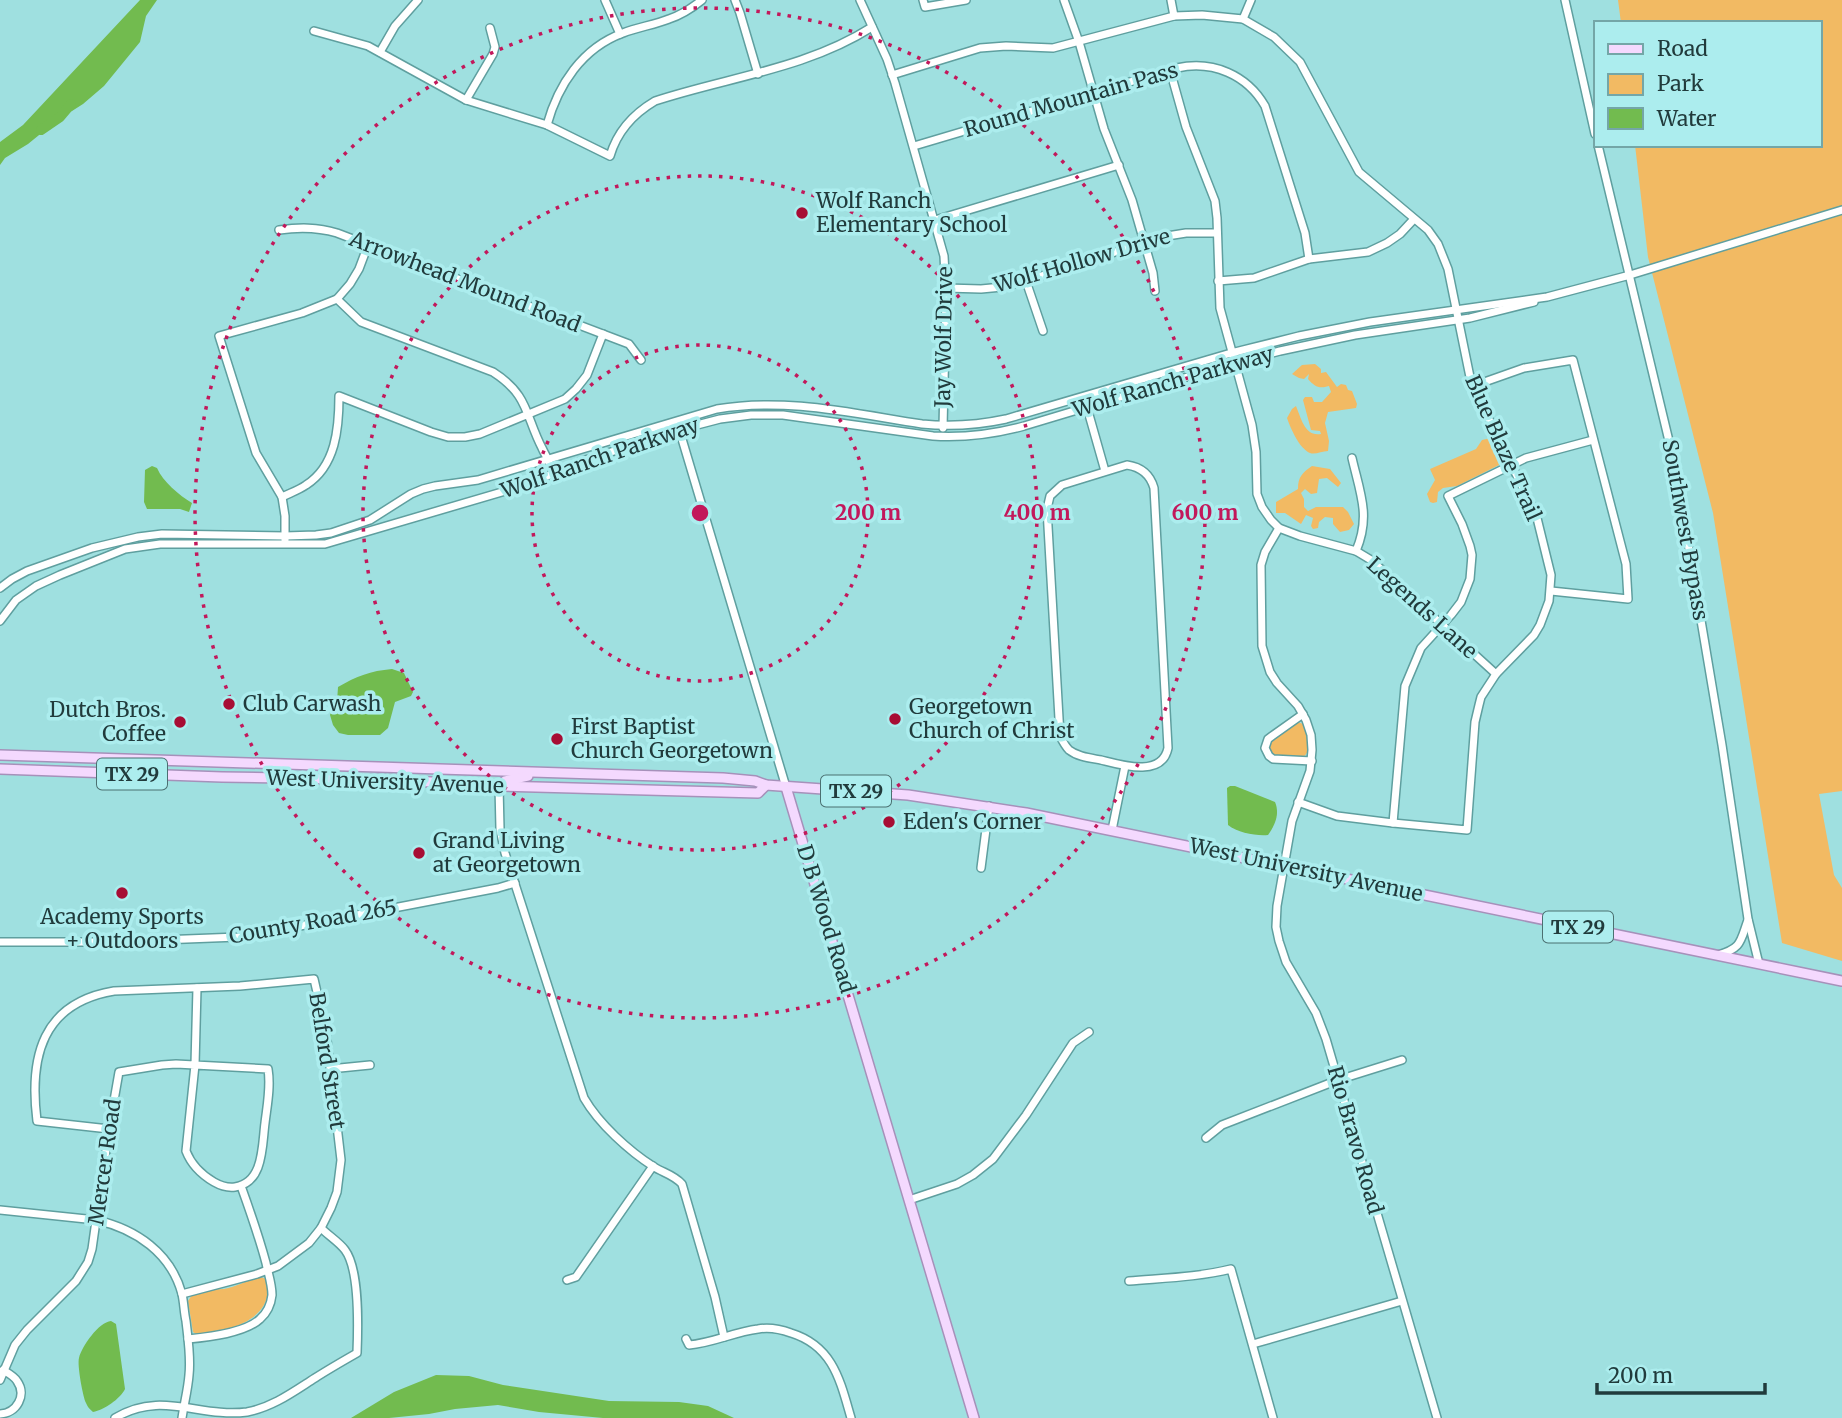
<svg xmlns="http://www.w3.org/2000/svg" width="1842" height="1418" font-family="Merriweather,serif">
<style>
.green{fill:#f2ba63}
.water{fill:#72bb4f}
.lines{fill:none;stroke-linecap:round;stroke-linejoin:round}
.river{stroke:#72bb4f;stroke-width:10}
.minor-casing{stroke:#5f9f9f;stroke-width:10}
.major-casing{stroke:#a691ba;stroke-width:12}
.minor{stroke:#fff;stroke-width:7}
.major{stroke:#f4d9fe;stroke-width:9}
.ring{fill:none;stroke:#c2185b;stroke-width:3.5;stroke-dasharray:3.5 7}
.poi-dot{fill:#a70d34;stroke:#acedee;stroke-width:2.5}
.labels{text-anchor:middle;stroke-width:7;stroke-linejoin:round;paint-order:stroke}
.shield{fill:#acedee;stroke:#4b7071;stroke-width:2}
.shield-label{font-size:19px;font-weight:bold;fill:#213b3c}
.street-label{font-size:21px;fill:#213b3c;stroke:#acedee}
.poi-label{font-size:21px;fill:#213b3c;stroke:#acedee;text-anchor:start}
.centre{fill:#c2185b;stroke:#acedee;stroke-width:3.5}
.ring-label{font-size:21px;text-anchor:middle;font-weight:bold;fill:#c2185b;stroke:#acedee;stroke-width:7;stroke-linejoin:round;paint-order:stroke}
</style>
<rect width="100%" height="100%" fill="#9fe0e0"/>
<!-- green -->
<g class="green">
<path d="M1618,0H1842V791L1819,794L1834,875L1842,888V961L1782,943L1713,513L1648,257L1635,145H1819V23H1621Z"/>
<path d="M1315,364L1321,369V373L1326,372L1337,387L1341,384L1346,385L1348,390L1352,391L1357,404L1356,408L1328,412L1325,423L1329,441L1328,451C1322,451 1315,455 1310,453C1299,448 1291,429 1287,418L1292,409L1296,406C1301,418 1305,437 1321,434L1320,431L1311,430L1303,400L1305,397H1312L1314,402H1322L1331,392L1329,386C1319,389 1315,387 1308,379L1309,374L1304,379L1299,378L1292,374L1302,365Z"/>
<path d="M1491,438L1502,460L1501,464L1457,486L1443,488L1438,492L1437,502L1433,503L1430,502L1427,494L1435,480L1430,469L1476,449L1482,440Z"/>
<path d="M1312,466L1330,469L1341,483L1338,487L1327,478L1319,479L1317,493L1311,494L1305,489L1301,493L1304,499V507L1308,511L1316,507H1343L1348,512L1354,524L1349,530L1340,532L1333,524V518L1325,517L1319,522L1318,528L1313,529L1311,526L1313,518L1306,515L1301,524L1285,513H1276V502L1298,489C1298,477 1302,473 1312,466Z"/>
<path d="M1298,722L1303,724C1307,734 1313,751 1303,757C1291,757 1274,760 1269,748L1272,740Z"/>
<path d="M261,1277L266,1279C278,1319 226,1333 196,1334L193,1332L188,1301L192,1295L216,1289C230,1291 246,1280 261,1277Z"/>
</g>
<!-- water -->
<g class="water">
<path d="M140,0H157L146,16L140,42L104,86L83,104L72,111L57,117L44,131L28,144L5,158L0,165V142L23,125Z"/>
<path d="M152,466L157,468C163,482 179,495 192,503L189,512L180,509H147L144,502L145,470Z"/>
<path d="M392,669L404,673L413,692L411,696L395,702L388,728L380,735H348L339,733L333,725L330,715L332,708L337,702L338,687C357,676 370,671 392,669Z"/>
<path d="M1230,786H1235L1275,802C1280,814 1275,825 1268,835C1256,836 1238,833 1228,825L1227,788Z"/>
<path d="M111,1321L116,1324L125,1389C120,1399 104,1410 93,1412C89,1408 89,1409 86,1403C83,1397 77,1365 79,1358C82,1346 99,1322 111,1321Z"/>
<path d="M436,1375L469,1376L503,1385L609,1401L679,1402L708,1406L734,1418H603L539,1412L498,1405L455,1409L429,1414L389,1418H351L394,1392Z"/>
</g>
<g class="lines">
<!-- river -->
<path class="river" d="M41,130L60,117L71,104"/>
<defs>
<g id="minor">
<path d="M605,0L620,34"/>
<path d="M735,0L740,13L758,74"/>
<path d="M860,0L887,59L895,83L944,256L946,293L943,428"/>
<path d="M923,0L925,7L966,0"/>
<path d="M1064,0L1079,42L1104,129L1132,200L1153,273L1155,291"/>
<path d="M1171,0L1174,16"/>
<path d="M1565,0L1595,134"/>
<path d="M1243,19L1251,0"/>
<path d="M314,31L368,46L466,100L547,125L610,156C617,132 633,114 655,101C728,77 806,69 872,27"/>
<path d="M380,52L395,26L418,0"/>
<path d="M1170,70L1186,127L1215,201L1217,218L1220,308L1252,425L1256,452L1257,494L1262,507L1271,520L1279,528L1300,536L1356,551L1371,560L1496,674"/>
<path d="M892,75L980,48L1006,46L1053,48L1174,16L1202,15L1243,19L1274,37L1300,62L1359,172L1428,230L1438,244L1448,269L1470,377L1492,426L1536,514L1551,575L1549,601L1540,625L1534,635L1496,674L1481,697L1479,705L1475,722L1467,830L1393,823L1337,816L1298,802"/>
<path d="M466,100L493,54L495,47L490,28"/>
<path d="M547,125C558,85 582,48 623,33C638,27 654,25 669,19C681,15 692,8 702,0"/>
<path d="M1598,145L1675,466L1722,745L1748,919L1759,964"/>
<path d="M914,146L1177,68C1213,60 1247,75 1265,106L1305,233L1309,259"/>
<path d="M935,220L1119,165"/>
<path d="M279,230C300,227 317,227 337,233L629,344L641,360"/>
<path d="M1026,281L1043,331"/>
<path d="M1218,281L1254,278L1309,259L1368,252L1387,243L1400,234L1414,219"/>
<path d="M946,288L981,289L1002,287L1026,281L1161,237L1186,233H1217"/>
<path d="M337,299L361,322L493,372C529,395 525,415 542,448C546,457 551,463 553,473"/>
<path d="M1473,386L1524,368L1573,360L1626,564L1628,599L1551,591"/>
<path d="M1086,404L1105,471"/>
<path d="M679,429L786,787"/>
<path d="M1352,458C1360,493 1371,516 1356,551"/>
<path d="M1127,465C1141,467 1150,474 1154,488L1168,748C1162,778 1121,765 1101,760C1090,758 1078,757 1069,750C1065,746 1063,742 1060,736L1047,509L1050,496L1062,485Z"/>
<path d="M282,497C290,493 299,490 306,485C336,466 339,428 339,396L431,432L448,437H465L480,434L565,399L576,389L587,375L603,334"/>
<path d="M1279,528L1265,552L1261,565L1262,646L1270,672L1277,683L1298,706L1306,720L1311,735L1312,750L1310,771L1292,821L1277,906L1276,927L1279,941L1286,962L1316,1013L1326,1039L1437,1418"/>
<path d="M285,540V516L282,497L256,453L219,336L302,313L337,299L350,284L359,269L368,245"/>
<path d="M0,588L12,579L27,571L92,548L138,537L162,534L285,536L316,535L331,533L370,520L411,494L423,489L435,486L478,480L717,409C786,397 855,414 922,424C951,427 978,425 1006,419L1231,353L1299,336L1370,322L1547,297L1630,275L1842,210"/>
<path d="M0,621L16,600L36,586L60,575L125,549L160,544H325L529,484L579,462L697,425L720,419L751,415H783L933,436C964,438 994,434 1024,426L1234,363L1280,351L1355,335L1470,318L1534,302"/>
<path d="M1303,714L1272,736L1268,739L1265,748L1269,756L1273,759L1312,761"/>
<path d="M499,786L500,829L505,853L584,1098C599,1124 629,1151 654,1167C664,1173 674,1175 682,1184L715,1297L724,1337"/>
<path d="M1393,823L1405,686L1421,648L1451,615L1461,602L1470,579L1472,555L1470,546L1462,524L1448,496L1526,458L1593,440"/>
<path d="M1112,830L1125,766"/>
<path d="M981,868L989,806"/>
<path d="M0,942H109L238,937L258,934L498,888L515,883"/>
<path d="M1718,955C1742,948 1740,942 1748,920"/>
<path d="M330,1069L370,1065"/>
<path d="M109,1129L37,1121C29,1057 42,1003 114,991L240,986L314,979L326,1032L341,1160L337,1192L331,1208L321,1228L309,1243L278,1266L257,1274L182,1294"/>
<path d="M1206,1138L1222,1125L1338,1080L1402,1060"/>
<path d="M909,1200L957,1184L973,1175L993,1159L1026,1115L1073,1043L1089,1032"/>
<path d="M0,1210L96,1220C136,1229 171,1253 182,1294C184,1303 184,1312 186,1321C188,1339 191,1357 189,1375C188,1389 184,1404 182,1418"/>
<path d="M567,1280L576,1277L653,1166"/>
<path d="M1129,1281C1163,1278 1199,1277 1231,1269L1273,1418"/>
<path d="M188,1339C209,1337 245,1333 260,1319C267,1313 271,1304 272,1295C272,1284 268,1273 266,1263C259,1237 250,1211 241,1186"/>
<path d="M686,1339L689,1345C713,1343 734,1332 758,1329C769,1327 780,1329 791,1333C833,1346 840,1380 851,1418"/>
<path d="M1253,1344L1402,1301"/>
<path d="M0,1380L15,1345L27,1330L76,1281L88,1262L92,1249L109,1129L119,1072L162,1065L176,1064L268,1069C271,1087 267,1106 265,1123C262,1145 264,1183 235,1187C228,1188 221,1186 214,1182C202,1175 191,1164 186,1151L195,1065L197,988"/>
<path d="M0,1414C17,1413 27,1395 17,1381C14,1376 8,1373 3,1370"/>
<path d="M115,1418C161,1390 199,1418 247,1412C273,1407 293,1392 315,1378C329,1369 343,1361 357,1353C358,1328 360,1270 345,1250C339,1242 329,1236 321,1228"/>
</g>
<g id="major">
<path d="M0,755L723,778L755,781L766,785L908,795L1026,813L1842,981"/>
<path d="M0,769L222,777L397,780L499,786L758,793L766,785"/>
<path d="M499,786L505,781L528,776"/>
<path d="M786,787L974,1418"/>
</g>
</defs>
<!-- minor casing -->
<use href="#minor" class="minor-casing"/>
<!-- major casing -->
<use href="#major" class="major-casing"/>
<!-- minor -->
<use href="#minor" class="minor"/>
<!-- major -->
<use href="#major" class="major"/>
</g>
<!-- distance rings -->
<g class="ring">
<circle cx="700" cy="513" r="168"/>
<circle cx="700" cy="513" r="337"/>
<circle cx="700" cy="513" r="505"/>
</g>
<!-- markers -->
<g class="poi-dot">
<circle cx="802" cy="213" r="7"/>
<circle cx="229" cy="704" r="7"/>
<circle cx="895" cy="719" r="7"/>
<circle cx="180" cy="722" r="7"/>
<circle cx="557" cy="739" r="7"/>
<circle cx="889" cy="822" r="7"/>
<circle cx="419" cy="853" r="7"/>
<circle cx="122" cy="893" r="7"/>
</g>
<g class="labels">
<!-- shield labels -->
<g class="shield">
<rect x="97" y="758.5" width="70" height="31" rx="5"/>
<rect x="821" y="775.5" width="70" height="31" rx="5"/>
<rect x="1543" y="911.5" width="70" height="31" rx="5"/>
</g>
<g class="shield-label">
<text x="132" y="781">TX 29</text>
<text x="856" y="798">TX 29</text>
<text x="1578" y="934">TX 29</text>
</g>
<!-- street labels -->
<g class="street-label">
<text transform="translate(1071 100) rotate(-16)" y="7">Round Mountain Pass</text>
<text transform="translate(1082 261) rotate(-16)" y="7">Wolf Hollow Drive</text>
<text transform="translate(465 282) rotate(21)" y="7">Arrowhead Mound Road</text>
<text transform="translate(944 337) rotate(-89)" y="7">Jay Wolf Drive</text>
<text transform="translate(1173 382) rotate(-16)" y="7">Wolf Ranch Parkway</text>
<text transform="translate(1503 448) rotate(66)" y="7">Blue Blaze Trail</text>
<text transform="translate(600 458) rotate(-19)" y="7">Wolf Ranch Parkway</text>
<text transform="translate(1685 530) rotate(80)" y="7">Southwest Bypass</text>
<text transform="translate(1422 608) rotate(42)" y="7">Legends Lane</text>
<text transform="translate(385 782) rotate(2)" y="7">West University Avenue</text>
<text transform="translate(1306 870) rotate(12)" y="7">West University Avenue</text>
<text transform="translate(826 919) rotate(73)" y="7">D B Wood Road</text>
<text transform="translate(313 922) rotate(-10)" y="7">County Road 265</text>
<text transform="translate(327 1061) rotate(81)" y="7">Belford Street</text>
<text transform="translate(1355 1140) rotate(74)" y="7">Rio Bravo Road</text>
<text transform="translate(105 1162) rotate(-82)" y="7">Mercer Road</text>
</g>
<!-- poi labels -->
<g class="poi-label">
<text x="816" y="208">Wolf Ranch<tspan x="816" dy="24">Elementary School</tspan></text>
<text x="243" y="711">Club Carwash</text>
<text x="909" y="714">Georgetown<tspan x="909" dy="24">Church of Christ</tspan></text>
<text x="166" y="717" text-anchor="end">Dutch Bros.<tspan x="166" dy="24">Coffee</tspan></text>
<text x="571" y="734">First Baptist<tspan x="571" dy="24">Church Georgetown</tspan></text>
<text x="903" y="829">Eden's Corner</text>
<text x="433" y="848">Grand Living<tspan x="433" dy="24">at Georgetown</tspan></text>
<text x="122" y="924" text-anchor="middle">Academy Sports<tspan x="122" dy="24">+ Outdoors</tspan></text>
</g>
</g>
<circle cx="700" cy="513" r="10" class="centre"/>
<g class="ring-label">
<text x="868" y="520">200 m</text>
<text x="1037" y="520">400 m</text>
<text x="1205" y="520">600 m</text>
</g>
<!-- legend -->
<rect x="1594" y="21" width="228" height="126" fill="#acedee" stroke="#74a6a7" stroke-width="2"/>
<rect x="1608" y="44" width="35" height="10" fill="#f4d9fe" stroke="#74a6a7" stroke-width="2"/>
<text x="1657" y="56" font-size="21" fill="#213b3c">Road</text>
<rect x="1608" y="74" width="35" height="21" fill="#f2ba63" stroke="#74a6a7" stroke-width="2"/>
<text x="1657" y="91" font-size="21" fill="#213b3c">Park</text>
<rect x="1608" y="108" width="35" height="21" fill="#72bb4f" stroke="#74a6a7" stroke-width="2"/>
<text x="1657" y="126" font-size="21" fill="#213b3c">Water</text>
<!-- scale -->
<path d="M1597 1383v10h168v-10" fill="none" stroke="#213b3c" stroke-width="3.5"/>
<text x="1608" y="1383" font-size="21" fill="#213b3c" stroke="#acedee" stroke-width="5" paint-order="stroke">200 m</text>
</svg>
